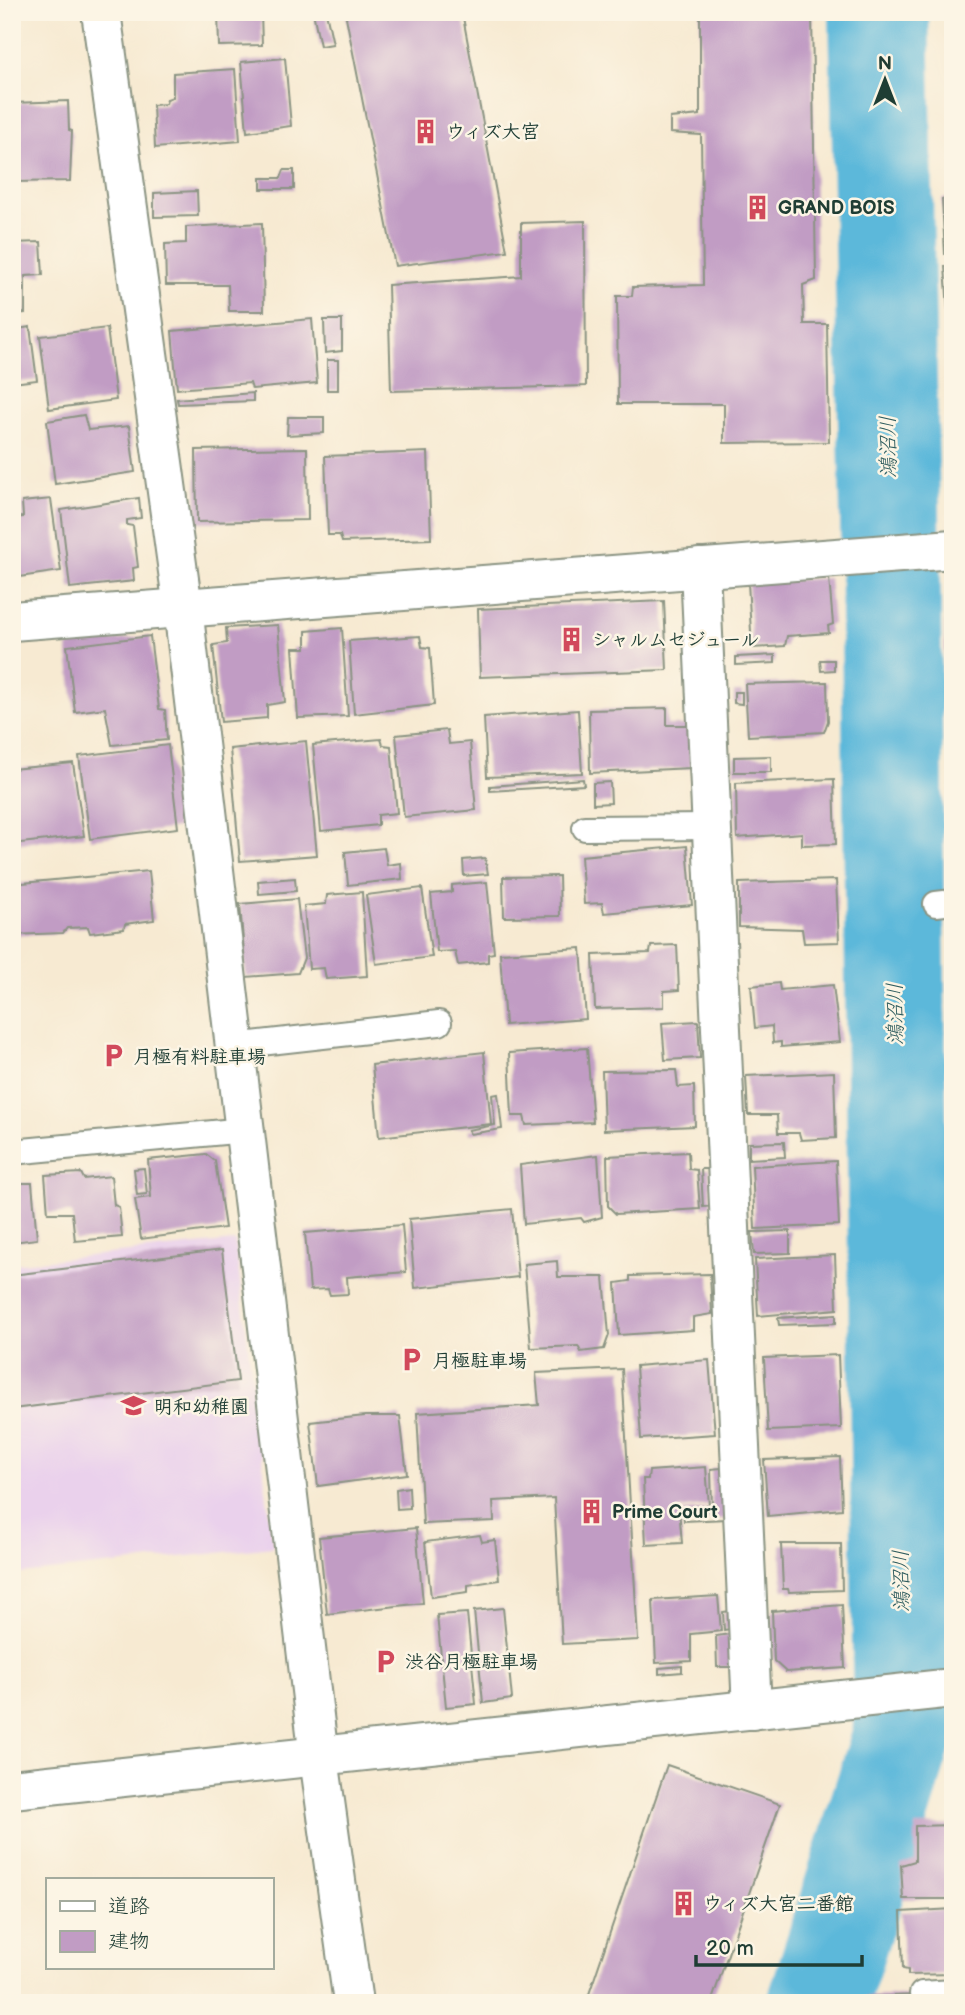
<svg xmlns="http://www.w3.org/2000/svg" width="965" height="2015" font-family="'Balsamiq Sans','Klee One',sans-serif">
<style>
.built{fill:#ead1ec}
.industrial{fill:#cabfd6}
.lines{fill:none;stroke-linecap:round;stroke-linejoin:round}
.river{stroke:#5cb8da;stroke-width:100}
.building{fill:#c19cc4}
.lane-casing{stroke:#8b9483;stroke-width:28}
.street-casing{stroke:#8b9483;stroke-width:42}
.lane{stroke:#fff;stroke-width:24}
.street{stroke:#fff;stroke-width:38}
.labels{text-anchor:middle;stroke-width:5;stroke-linejoin:round;paint-order:stroke}
.poi-label{font-size:19px;font-weight:bold;fill:#1f3d34;stroke:#fcf5e5;text-anchor:start}
.water-label{font-size:21px;font-style:italic;fill:#2e5c5e;stroke:#fcf5e5}
</style>
<rect width="100%" height="100%" fill="#fcf5e5"/>
<filter id="ink" filterUnits="userSpaceOnUse"><feTurbulence type="fractalNoise" baseFrequency=".0143" numOctaves="2"/><feDisplacementMap in="SourceGraphic" scale="14" xChannelSelector="R" yChannelSelector="G"/><feConvolveMatrix kernelMatrix="1 2 1 2 8 2 1 2 1" color-interpolation-filters="sRGB"/></filter>
<filter id="wash" filterUnits="userSpaceOnUse"><feTurbulence type="fractalNoise" baseFrequency=".00686" numOctaves="4" result="noise"/><feDisplacementMap in="SourceGraphic" scale="28" xChannelSelector="R" yChannelSelector="G"/><feGaussianBlur stdDeviation="1.57" result="paint"/><feColorMatrix in="noise" values="0 0 0 0 0 0 0 0 0 0 0 0 0 0 0 0 0 1.4 0 .05"/><feComposite in="paint" operator="in"/></filter>
<g filter="url(#wash)">
<rect width="100%" height="100%" fill="#f7ead2"/>
<!-- built -->
<path class="built" d="M235,1241L273,1547L12,1575V1264Z"/>
<!-- industrial -->
<path class="industrial" d="M953,1226V1663L941,1664L934,1228Z"/>
<g class="lines">
<!-- river -->
<path class="river" d="M818,2003L903,1734L890,515L879,12"/>
</g>
<g id="blocks">
<!-- building -->
<g class="building">
<path d="M218,12H261L262,45L219,46Z"/>
<path d="M313,12H326L333,44L320,46Z"/>
<path d="M345,12H462L507,251L395,266Z"/>
<path d="M700,12H812L816,280L803,285L804,324H827L829,442L724,443V404H618L617,296H632L633,287L703,285L701,135L670,133V118L700,115Z"/>
<path d="M285,58L291,126L247,132L241,62Z"/>
<path d="M235,69L240,141L155,148L153,105L166,104L167,99L173,97V73Z"/>
<path d="M68,101L69,130L72,131L70,181L12,182V103Z"/>
<path d="M284,170H294V189H261V178H281Z"/>
<path d="M197,191L198,216L154,217V193Z"/>
<path d="M953,198V254H945L942,199Z"/>
<path d="M585,221L586,386L391,391L388,285L521,276V223Z"/>
<path d="M262,223L264,311H229L228,285H166L165,244L186,243V227Z"/>
<path d="M41,242L43,275L25,276V313L12,314V243Z"/>
<path d="M945,266H953V340H950Z"/>
<path d="M312,319L317,383L252,389L250,383L177,389L172,331Z"/>
<path d="M324,320H342V351L325,353Z"/>
<path d="M30,327L37,380L12,383V330Z"/>
<path d="M107,328L116,400L49,409L40,336Z"/>
<rect x="327" y="360" width="11" height="30"/>
<path d="M253,393V401L178,404L177,399Z"/>
<path d="M84,415L88,430L129,426L135,472L55,484L47,421Z"/>
<path d="M288,417H324V433L287,435Z"/>
<path d="M307,448L308,520L197,522L196,450Z"/>
<path d="M428,452L431,539L342,542L340,535H328L325,456Z"/>
<path d="M139,498L141,518L127,520V525L133,526L138,567L133,568L134,581L70,588L61,510Z"/>
<path d="M51,499L61,571L12,578V518L23,517L22,502Z"/>
<path d="M829,578L833,624L828,626L829,633L787,636L785,646L752,648L748,583Z"/>
<path d="M664,601L667,670L480,677L478,609Z"/>
<rect x="945" y="608" width="8" height="57"/>
<path d="M278,625L285,702L267,705V718L221,722L213,645L227,643L226,628Z"/>
<path d="M342,628L348,716L298,718L293,648H306V631Z"/>
<path d="M150,636L159,709L165,710L167,740L112,745L105,708L75,712L67,646Z"/>
<path d="M420,636L422,647L430,648L434,705L354,714L349,641Z"/>
<path d="M775,655V663L736,665V657Z"/>
<path d="M820,660H834V670L821,671Z"/>
<path d="M827,682L828,721L824,732L748,736L745,684Z"/>
<path d="M734,692H742V704L734,703Z"/>
<path d="M667,708V725H689L691,768L590,773L589,710Z"/>
<path d="M578,710L582,773L487,777L484,717Z"/>
<path d="M447,730L449,744L470,742L476,810L404,817L396,735Z"/>
<path d="M381,739L383,745L391,746L397,813L378,815V825L321,831L313,745Z"/>
<path d="M306,741L317,855L240,861L230,749Z"/>
<path d="M168,745L178,828L90,839L79,756Z"/>
<path d="M771,756V772H734V757Z"/>
<path d="M73,763L84,836L12,844V769Z"/>
<path d="M583,779L584,785L490,791V786Z"/>
<path d="M834,779L836,844L802,845V833L737,838L736,783Z"/>
<path d="M610,782L611,803L593,804V783Z"/>
<path d="M687,846L692,905L604,913L602,903L584,904L581,856Z"/>
<path d="M384,848L387,865L401,863L402,879L348,885L345,852Z"/>
<path d="M485,858L488,874L464,876L463,860Z"/>
<path d="M149,871L154,920L125,924L124,929L90,933L88,927L67,928L63,933L12,935V884Z"/>
<path d="M559,876L560,916L504,917L503,877Z"/>
<path d="M295,878L296,891L259,894L258,881Z"/>
<path d="M836,880L839,942L804,943L802,929L739,927V883Z"/>
<path d="M487,882L494,953L488,954V962L458,965L455,951L437,952L431,894L452,892V885Z"/>
<path d="M422,888L432,957L376,964L366,895Z"/>
<path d="M362,892L367,976L326,979L324,968L309,969L304,906L326,904L327,895Z"/>
<path d="M297,899L304,958L298,973L246,977L240,904Z"/>
<path d="M677,945L679,990L664,991V1007L595,1009L593,955L650,953L651,946Z"/>
<path d="M581,948L586,1019L505,1025L500,953Z"/>
<path d="M779,983L780,990L833,985L840,1042L781,1047V1042L773,1043L772,1026L755,1028L751,986Z"/>
<path d="M698,1021L700,1058L665,1060L662,1023Z"/>
<path d="M587,1048L593,1122L526,1125L524,1116H512L509,1053Z"/>
<path d="M484,1052L491,1124L379,1137L372,1065Z"/>
<path d="M947,1061H953V1100L950,1101Z"/>
<path d="M676,1070L678,1087L694,1086L695,1126L604,1130L602,1071Z"/>
<path d="M834,1072L836,1138L801,1140L799,1133H778L777,1115H748L746,1076Z"/>
<path d="M498,1094L502,1129L470,1134L468,1130L495,1125L492,1095Z"/>
<path d="M784,1142L785,1157L749,1159V1143Z"/>
<path d="M688,1152L689,1169L697,1170L700,1209L616,1214L608,1206L607,1156Z"/>
<path d="M206,1154L215,1161L225,1228L141,1239L135,1199L151,1197L148,1160Z"/>
<path d="M598,1155L602,1217L584,1222L581,1218L524,1224L520,1165Z"/>
<path d="M836,1161L839,1225L755,1229L752,1166Z"/>
<path d="M144,1168L147,1194L137,1195L134,1169Z"/>
<path d="M701,1169H709L711,1206L703,1207Z"/>
<path d="M81,1173L84,1179L111,1176L114,1205L119,1207L122,1237L75,1241L72,1213H48L45,1175Z"/>
<path d="M12,1183H32L37,1239L13,1242L12,1239Z"/>
<path d="M512,1209L518,1277L415,1288L409,1219Z"/>
<path d="M402,1225L406,1272L347,1277L348,1294L330,1295L328,1289L310,1290L305,1233Z"/>
<path d="M790,1231V1253L754,1254L752,1232Z"/>
<path d="M222,1250L238,1381L12,1409V1275Z"/>
<path d="M835,1255L837,1309L758,1316L755,1259Z"/>
<path d="M557,1261L558,1277H604L609,1335L604,1349L581,1352L578,1346L531,1348L524,1264Z"/>
<path d="M710,1274L712,1314L693,1317V1330L619,1335L616,1283L630,1281V1276Z"/>
<path d="M836,1314V1323L779,1325L778,1318Z"/>
<path d="M838,1355L841,1428L768,1431L764,1358Z"/>
<path d="M709,1360L715,1434L641,1439L636,1366Z"/>
<path d="M622,1369L638,1640L562,1644L554,1498L493,1501L494,1521L423,1524L417,1413L539,1405L536,1373Z"/>
<path d="M365,1416H400L407,1474L318,1486L310,1422Z"/>
<rect x="950" y="1442" width="3" height="26"/>
<path d="M840,1457L842,1509L768,1516L764,1460Z"/>
<path d="M706,1467L709,1505L679,1509L682,1543L646,1545L643,1479H648L649,1471Z"/>
<path d="M721,1468L726,1519L684,1521L683,1511L712,1509L711,1469Z"/>
<path d="M409,1487L410,1508L397,1509L396,1489Z"/>
<path d="M416,1528L423,1603L327,1614L319,1537Z"/>
<path d="M480,1535L482,1542L495,1540L499,1580L468,1585V1592L431,1597L425,1542Z"/>
<path d="M781,1544H841L842,1590L789,1592L788,1589H783Z"/>
<path d="M718,1596L721,1631L691,1634V1661L656,1663L653,1600Z"/>
<path d="M842,1605L845,1668L786,1672L774,1661L772,1611Z"/>
<path d="M503,1608L512,1699L483,1703L474,1611Z"/>
<path d="M730,1611V1629L724,1630L723,1612Z"/>
<path d="M467,1613L476,1704L446,1707L437,1615Z"/>
<path d="M730,1634L733,1667H717L716,1636Z"/>
<path d="M682,1666V1672L659,1674V1668Z"/>
<path d="M667,1765L780,1804L711,2003H586Z"/>
<path d="M953,1825V1899H903L901,1865L915,1861V1826Z"/>
<path d="M953,1909V1974L908,1975V1970L903,1969L901,1912Z"/>
<path d="M916,1995L917,2003H865L864,1997Z"/>
</g>
</g>
</g>
<g filter="url(#ink)">
<use href="#blocks" fill-opacity="0" stroke="#8b9483" stroke-width="2"/>
<g class="lines">
<defs>
<g id="lane">
<path d="M585,828L712,827"/>
<path d="M936,904L953,902"/>
<path d="M234,1046L439,1023"/>
<path d="M12,1152L245,1130"/>
<path d="M922,1994L953,1992"/>
</g>
<g id="street">
<path d="M101,12L183,608L319,1758L353,2003"/>
<path d="M700,568L752,1710"/>
<path d="M12,621L953,549"/>
<path d="M12,1789L953,1688"/>
</g>
</defs>
<!-- lane casing -->
<use href="#lane" class="lane-casing"/>
<!-- street casing -->
<use href="#street" class="street-casing"/>
<!-- lane -->
<use href="#lane" class="lane"/>
<!-- street -->
<use href="#street" class="street"/>
</g>
</g>
<!-- icons -->
<defs>
<symbol id="building-bare" viewBox="-9 -9 18 18"><path d="M-4-6H4V6H1V3H-1V6H-4ZM-2.5-4.3h1.7v1.8h-1.7ZM.8-4.3h1.7v1.8H.8ZM-2.5-1h1.7V.8h-1.7ZM.8-1h1.7V.8H.8Z" fill="#d1495b" stroke="#fcf5e5" stroke-width="2.5" paint-order="stroke"/></symbol>
<symbol id="parking-bare" viewBox="-9 -9 18 18"><path d="M-3.5-5.5H1a3.5 3.5 0 0 1 0 7H-1V5.5H-3.5ZM-1-3.4V-.6H.8a1.4 1.4 0 0 0 0-2.8Z" fill="#d1495b" stroke="#fcf5e5" stroke-width="2.5" paint-order="stroke"/></symbol>
<symbol id="school-bare" viewBox="-9 -9 18 18"><path d="M0-5L7-2L0 1L-7-2ZM-4 1L0 2.5L4 1V4Q0 6-4 4Z" fill="#d1495b" stroke="#fcf5e5" stroke-width="2.5" paint-order="stroke"/></symbol>
</defs>
<g fill-rule="evenodd">
<use href="#building-bare" x="408" y="114" width="35" height="35"/>
<use href="#building-bare" x="740" y="190" width="35" height="35"/>
<use href="#building-bare" x="554" y="622" width="35" height="35"/>
<use href="#parking-bare" x="96" y="1038" width="35" height="35"/>
<use href="#parking-bare" x="394" y="1342" width="35" height="35"/>
<use href="#school-bare" x="116" y="1388" width="35" height="35"/>
<use href="#building-bare" x="574" y="1494" width="35" height="35"/>
<use href="#parking-bare" x="368" y="1644" width="35" height="35"/>
<use href="#building-bare" x="666" y="1886" width="35" height="35"/>
</g>
<g class="labels">
<!-- poi labels -->
<g class="poi-label">
<text x="446" y="138">ウィズ大宮</text>
<text x="778" y="214">GRAND BOIS</text>
<text x="592" y="646">シャルムセジュール</text>
<text x="133" y="1063">月極有料駐車場</text>
<text x="432" y="1367">月極駐車場</text>
<text x="154" y="1413">明和幼稚園</text>
<text x="612" y="1518">Prime Court</text>
<text x="405" y="1668">渋谷月極駐車場</text>
<text x="703" y="1910">ウィズ大宮二番館</text>
</g>
<!-- water labels -->
<g class="water-label">
<text transform="translate(888 447) rotate(-91)" y="7">鴻沼川</text>
<text transform="translate(895 1014) rotate(-91)" y="7">鴻沼川</text>
<text transform="translate(901 1581) rotate(-91)" y="7">鴻沼川</text>
</g>
</g>
<!-- margin -->
<rect width="965" height="2015" fill="none" stroke="#fcf5e5" stroke-width="42"/>
<!-- legend -->
<rect x="46" y="1878" width="228" height="91" fill="#fcf5e5" stroke="#a4ab9e" stroke-width="2"/>
<rect x="60" y="1901" width="35" height="10" fill="#ffffff" stroke="#a4ab9e" stroke-width="2"/>
<text x="108" y="1913" font-size="21" fill="#1f3d34">道路</text>
<rect x="60" y="1931" width="35" height="21" fill="#c19cc4" stroke="#a4ab9e" stroke-width="2"/>
<text x="108" y="1948" font-size="21" fill="#1f3d34">建物</text>
<!-- north arrow -->
<g transform="translate(885 80)" stroke="#fcf5e5" stroke-width="5" paint-order="stroke">
<path d="M0-5L12 26L0 18L-12 26Z" fill="#1f3d34"/>
<text y="-10" font-size="19" font-weight="bold" text-anchor="middle" fill="#1f3d34">N</text>
</g>
<!-- scale -->
<path d="M696 1955v10h166v-10" fill="none" stroke="#1f3d34" stroke-width="3.5"/>
<text x="706" y="1955" font-size="21" fill="#1f3d34" stroke="#fcf5e5" stroke-width="5" paint-order="stroke">20 m</text>
</svg>
